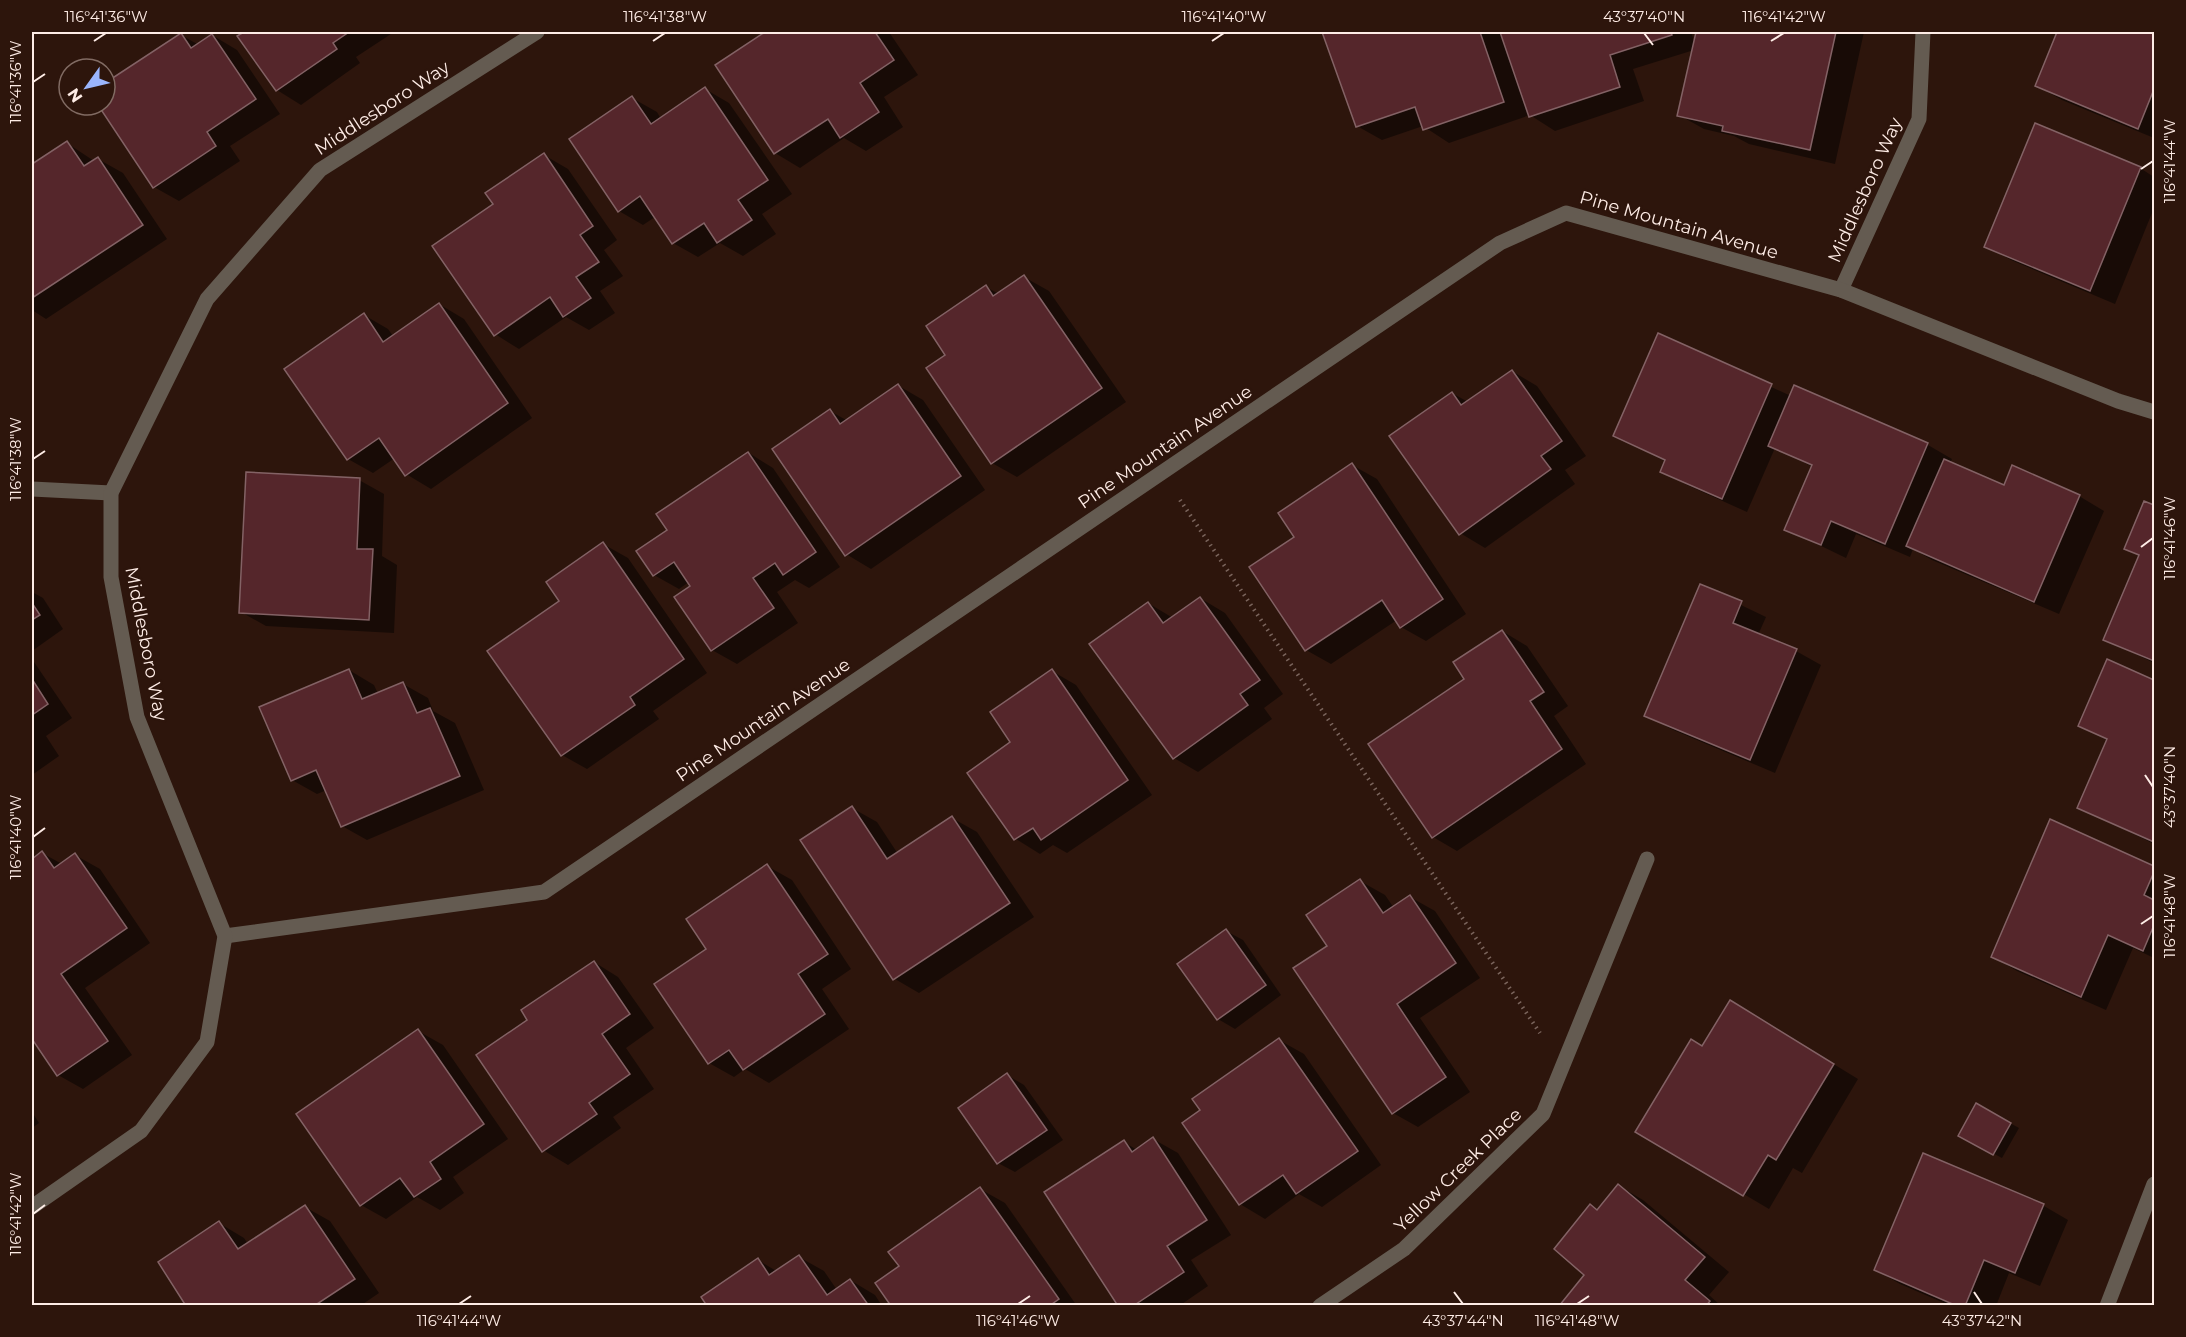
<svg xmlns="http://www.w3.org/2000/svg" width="2186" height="1337" font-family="Montserrat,sans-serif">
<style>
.shadow{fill:#0007}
.building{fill:#55262b;stroke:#836265;stroke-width:1.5}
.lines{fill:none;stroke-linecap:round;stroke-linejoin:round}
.path{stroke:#7a645c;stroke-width:4;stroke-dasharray:1.5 4.5;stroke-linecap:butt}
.street{stroke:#645b51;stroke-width:15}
.ticks{fill:none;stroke:#feece6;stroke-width:2}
.labels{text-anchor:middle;stroke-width:4.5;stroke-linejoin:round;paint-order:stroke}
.street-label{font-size:18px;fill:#feece6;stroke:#2d150c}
.neatline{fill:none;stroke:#feece6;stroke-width:2}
.ticks-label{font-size:15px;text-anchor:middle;fill:#feece6}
</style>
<rect width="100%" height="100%" fill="#2d150c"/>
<!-- shadow -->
<g class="shadow">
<path d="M246,32H394L356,57L360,63L301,105L277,90L239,36Z"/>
<path d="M768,32H889L918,75L884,97L903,127L866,151L844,138L800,168L775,153L717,66Z"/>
<path d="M1324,32H1691L1695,44L1698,32H1864L1835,164L1749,144L1734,136L1704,129L1679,115L1694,50L1633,69L1644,101L1555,131L1530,115L1449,143L1423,126L1382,140L1357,126Z"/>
<path d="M2059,32H2154V138L2062,100L2037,86Z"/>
<path d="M181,35L199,45L212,35L237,50L280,114L230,146L240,161L179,201L154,187L100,105H105V84Z"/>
<path d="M705,89L729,103L792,194L762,214L776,234L743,256L720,243L698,257L673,243L655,217L643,225L619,211L632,98L657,112L661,119Z"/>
<path d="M67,143L94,161L98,159L123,173L167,239L46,319L32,310V166Z"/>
<path d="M544,155L568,169L617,240L604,250L623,276L600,291L615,313L589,330L566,317L519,349L495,334Z"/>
<path d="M2140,168L2154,177V208L2115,304L2011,260L1986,246Z"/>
<path d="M1024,277L1049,291L1126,402L1017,477L992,463L947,355L986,287L999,294Z"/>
<path d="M439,304L464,319L532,418L431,489L406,474L395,458L373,473L348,459L364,315L388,329L393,336Z"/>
<path d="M1658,335L1791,396L1795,387L1928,445L1952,459L1950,463L2005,487L2079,496L2104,511L2059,614L1932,560L1913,549L1910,557L1856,534L1846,558L1786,529L1813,467L1775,448L1747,512L1687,485L1662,471L1666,462L1615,435Z"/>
<path d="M1512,371L1537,386L1586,456L1565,470L1575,484L1485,548L1460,533L1452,393L1468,402Z"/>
<path d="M899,386L923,400L985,490L871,569L846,554L830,411L848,421Z"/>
<path d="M749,453L773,468L840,567L809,588L795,580L777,592L798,623L737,664L712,650L689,582L679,589L654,575L669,530Z"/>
<path d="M1352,465L1377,479L1466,614L1426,641L1401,627L1397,620L1331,664L1306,650L1296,537Z"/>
<path d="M359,480L384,494L382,556L397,565L394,633L266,626L241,612Z"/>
<path d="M2145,503L2154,506V663L2105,639L2140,556L2126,548Z"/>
<path d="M603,544L628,558L707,673L653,711L659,719L587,769L562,755L561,601Z"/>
<path d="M1701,586L1766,617L1758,635L1796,651L1821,665L1775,773L1671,729L1646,715Z"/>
<path d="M32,592L43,598L63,629L32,651Z"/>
<path d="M1200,598L1225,613L1283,694L1264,708L1272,719L1198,772L1174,758L1148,603L1173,618Z"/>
<path d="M1502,631L1527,646L1568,706L1554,716L1586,764L1457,851L1433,837L1467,679Z"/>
<path d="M32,659L72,718L46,736L59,756L32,775Z"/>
<path d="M2108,661L2154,681V844L2079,807L2108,741L2080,725Z"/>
<path d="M349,670L374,685L378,694L403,684L428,698L433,711L455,723L484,790L367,840L342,826L327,790L317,794L292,780Z"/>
<path d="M1052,671L1076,685L1152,795L1067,853L1053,845L1040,854L1016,839L969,773L1012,743Z"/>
<path d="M852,808L877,822L898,854L952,818L977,832L1034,917L919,993L895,979Z"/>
<path d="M2051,821L2154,868V958L2133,948L2106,1010L2017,971L1993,957Z"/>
<path d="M42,853L62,864L75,855L100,869L150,943L85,988L132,1055L83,1089L58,1075L32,1036V860Z"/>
<path d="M767,866L792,880L851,969L822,989L849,1029L769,1083L745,1069L734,1077L709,1063L708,949Z"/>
<path d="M1360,881L1385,895L1394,908L1410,897L1435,911L1480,978L1420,1018L1470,1092L1418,1127L1393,1113L1329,946Z"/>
<path d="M1226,931L1243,940L1281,995L1235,1029L1218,1019Z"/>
<path d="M594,962L618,977L654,1028L626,1048L654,1089L613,1117L621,1128L568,1165L543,1150L529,1020Z"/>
<path d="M1755,1016L1858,1079L1802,1173L1793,1168L1769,1209L1637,1131L1703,1048Z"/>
<path d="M418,1031L443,1045L508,1139L453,1177L464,1193L440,1210L417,1197L386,1219L361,1205Z"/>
<path d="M1279,1040L1304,1054L1381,1165L1322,1207L1299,1194L1265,1219L1240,1204L1184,1124L1202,1111Z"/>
<path d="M1007,1075L1024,1085L1063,1140L1015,1172L998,1163Z"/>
<path d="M1977,1105L2019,1128L2002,1158L1960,1136Z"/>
<path d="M32,1112L39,1123L32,1128Z"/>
<path d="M1153,1139L1178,1153L1231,1235L1191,1260L1208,1286L1179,1306H1120L1124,1142L1137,1150Z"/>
<path d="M1924,1155L2044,1206L2068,1220L2040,1286L2009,1273L1996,1306H1951L1900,1284L1876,1270Z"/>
<path d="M1619,1186L1643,1200L1729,1272L1709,1295L1721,1306H1561L1586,1275L1598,1211Z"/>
<path d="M980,1189L1005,1203L1077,1306H893Z"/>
<path d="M305,1207L330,1221L379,1293L360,1306H188L219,1223L244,1238L248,1244Z"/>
<path d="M799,1257L824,1271L837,1290L850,1280L875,1295L882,1306H708L758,1260L778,1272Z"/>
</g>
<!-- building -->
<g class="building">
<path d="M244,32H349L333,43L337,49L276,91L237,36Z"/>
<path d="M765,32H875L894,60L860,83L879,112L840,138L828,119L774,154L715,65Z"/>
<path d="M1322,32H1480L1504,102L1423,130L1415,107L1356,127Z"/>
<path d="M1500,32H1671L1672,35L1610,55L1620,87L1529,117Z"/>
<path d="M1696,32H1836L1810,150L1722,131L1723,126L1677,116Z"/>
<path d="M2057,32H2154V89L2138,129L2035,86Z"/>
<path d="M181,33L191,48L212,34L256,99L207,132L216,146L153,188L98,105H105V83Z"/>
<path d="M705,87L768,180L738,200L752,220L717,243L704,223L672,244L640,196L618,212L569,139L632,96L651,124Z"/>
<path d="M2035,123L2141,167L2090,291L1984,247Z"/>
<path d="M67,141L84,166L98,157L143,225L32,298V164Z"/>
<path d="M544,153L593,226L580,235L599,262L576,277L591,298L563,317L550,297L494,336L432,246L493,204L485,193Z"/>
<path d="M1024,275L1102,388L991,464L926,368L945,355L926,326L986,285L993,296Z"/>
<path d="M439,303L508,403L405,476L379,438L347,460L284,369L364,313L383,342Z"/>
<path d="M1658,333L1772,384L1722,499L1660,472L1665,460L1613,436Z"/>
<path d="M1512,370L1562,441L1541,456L1551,469L1459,535L1389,436L1452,392L1461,405Z"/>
<path d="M898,384L961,476L845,556L772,449L830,409L840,424Z"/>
<path d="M1794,385L1928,443L1885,544L1831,521L1821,545L1784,530L1812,465L1768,446Z"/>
<path d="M748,452L816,552L783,575L775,563L753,578L774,608L711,651L674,597L690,586L674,562L653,576L636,551L667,530L656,514Z"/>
<path d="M1944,459L2004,485L2012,465L2080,495L2034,602L1906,546Z"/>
<path d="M1352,463L1443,599L1400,628L1382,600L1305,651L1249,567L1294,537L1278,513Z"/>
<path d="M246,472L360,478L357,549H373L369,620L239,613Z"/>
<path d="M2144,501L2154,505V661L2103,640L2139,555L2124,549Z"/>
<path d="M603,542L684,659L630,697L635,705L561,756L487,651L559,601L546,582Z"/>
<path d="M1700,584L1742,601L1733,623L1797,649L1750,760L1644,716Z"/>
<path d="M1200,597L1260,680L1240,694L1248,705L1173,759L1089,644L1148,602L1163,623Z"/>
<path d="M32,603L40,615L32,620Z"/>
<path d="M1502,630L1544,692L1530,701L1562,749L1432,838L1368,744L1464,679L1453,662Z"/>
<path d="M2107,659L2154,680V842L2077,808L2107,739L2078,726Z"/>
<path d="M349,669L362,699L403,682L417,713L430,708L460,776L341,827L316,770L291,781L259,707Z"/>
<path d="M1052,669L1128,780L1041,840L1033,828L1014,840L967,773L1010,742L990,712Z"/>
<path d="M32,679L48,704L32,715Z"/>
<path d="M852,806L887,859L952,816L1010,903L893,980L800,840Z"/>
<path d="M2050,819L2154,866V872L2144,895L2154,900V925L2143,951L2108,935L2081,997L1991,957Z"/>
<path d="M42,851L54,868L75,853L127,928L61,974L108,1041L57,1076L32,1039V859Z"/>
<path d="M767,864L828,954L798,974L825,1014L743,1070L729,1050L708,1064L654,984L706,949L686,919Z"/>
<path d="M1360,879L1383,913L1410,895L1456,963L1397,1004L1446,1077L1392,1114L1293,968L1327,946L1306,915Z"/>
<path d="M1226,929L1266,985L1217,1020L1177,964Z"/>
<path d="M594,961L630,1014L602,1034L630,1074L589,1103L597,1114L542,1152L476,1055L527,1020L521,1010Z"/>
<path d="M1730,1000L1834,1064L1776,1160L1768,1155L1743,1196L1635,1132L1691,1039L1702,1046Z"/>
<path d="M418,1029L484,1124L430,1162L441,1179L414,1197L400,1178L360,1206L296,1114Z"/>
<path d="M1279,1038L1358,1151L1296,1194L1283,1175L1239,1205L1182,1123L1200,1110L1192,1099Z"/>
<path d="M1007,1073L1047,1130L997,1164L958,1108Z"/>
<path d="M1976,1103L2011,1123L1993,1155L1958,1136Z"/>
<path d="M1153,1137L1207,1220L1167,1246L1184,1272L1133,1306H1118L1044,1192L1124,1140L1132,1152Z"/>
<path d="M1923,1153L2044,1204L2015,1273L1984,1260L1965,1306H1957L1874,1270Z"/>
<path d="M1618,1184L1705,1257L1685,1280L1710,1301L1706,1306H1559L1584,1275L1554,1249L1590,1204L1597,1210Z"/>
<path d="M980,1187L1059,1299L1049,1306H891L875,1283L899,1266L888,1252Z"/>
<path d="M305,1205L355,1279L314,1306H186L158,1262L219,1221L238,1249Z"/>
<path d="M799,1255L827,1295L850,1279L869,1306H707L701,1297L758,1258L769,1275Z"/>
</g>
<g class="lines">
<!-- path -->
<path class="path" d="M1180,500L1540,1033"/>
<!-- street -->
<g class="street">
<path d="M1841,290L1919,119L1923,32"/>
<path d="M32,489L111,493"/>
<path d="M225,936L544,892L1500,243L1566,213L1841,290L2118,401L2154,412"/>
<path d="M32,1207L141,1131L207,1042L225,936L137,717L111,577V493L207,299L320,170L537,32"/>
<path d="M1320,1306L1404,1249L1543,1114L1647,859"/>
<path d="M2107,1306L2154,1184"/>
</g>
</g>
<!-- ticks -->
<path class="ticks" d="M1644,33L1653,45M94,41L106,33M653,41L665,33M1212,41L1224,33M1771,41L1784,33M33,82L45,74M2141,169L2153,161M33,459L45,451M2141,547L2153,538M2145,775L2153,787M33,837L45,828M2141,924L2153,916M33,1214L45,1205M1454,1292L1463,1304M1974,1292L1982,1304M459,1304L471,1296M1018,1304L1030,1296M1577,1304L1589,1296"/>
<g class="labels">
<!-- street labels -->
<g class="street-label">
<text transform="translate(382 108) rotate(-33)" y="6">Middlesboro Way</text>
<text transform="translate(1865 190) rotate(-66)" y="6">Middlesboro Way</text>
<text transform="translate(1679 225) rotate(16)" y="6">Pine Mountain Avenue</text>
<text transform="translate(1165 447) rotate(-34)" y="6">Pine Mountain Avenue</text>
<text transform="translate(146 644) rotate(79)" y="6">Middlesboro Way</text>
<text transform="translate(763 720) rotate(-34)" y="6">Pine Mountain Avenue</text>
<text transform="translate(1458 1170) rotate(-44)" y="6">Yellow Creek Place</text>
</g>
</g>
<!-- border -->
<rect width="2186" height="1337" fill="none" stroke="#2d150c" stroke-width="66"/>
<!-- north arrow -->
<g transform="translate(87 87) rotate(236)"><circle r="28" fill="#2d150c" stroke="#816b63" stroke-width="1.5"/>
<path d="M0-4.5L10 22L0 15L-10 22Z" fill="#9ab5fd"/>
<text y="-9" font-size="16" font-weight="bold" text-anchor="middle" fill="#feece6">N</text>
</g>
<rect x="33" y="33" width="2120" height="1271" class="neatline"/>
<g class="ticks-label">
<text x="106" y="22">116°41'36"W</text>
<text x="665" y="22">116°41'38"W</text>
<text x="1224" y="22">116°41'40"W</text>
<text x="1644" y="22">43°37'40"N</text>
<text x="1784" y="22">116°41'42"W</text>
<text transform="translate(16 82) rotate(-90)" y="5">116°41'36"W</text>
<text transform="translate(2170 161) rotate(-90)" y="5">116°41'44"W</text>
<text transform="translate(16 459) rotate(-90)" y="5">116°41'38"W</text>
<text transform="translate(2170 538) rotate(-90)" y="5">116°41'46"W</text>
<text transform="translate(2170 787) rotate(-90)" y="5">43°37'40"N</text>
<text transform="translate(16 837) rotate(-90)" y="5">116°41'40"W</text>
<text transform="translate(2170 916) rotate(-90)" y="5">116°41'48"W</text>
<text transform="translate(16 1214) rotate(-90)" y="5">116°41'42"W</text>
<text x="459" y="1326">116°41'44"W</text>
<text x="1018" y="1326">116°41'46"W</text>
<text x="1463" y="1326">43°37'44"N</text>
<text x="1577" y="1326">116°41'48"W</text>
<text x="1982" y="1326">43°37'42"N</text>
</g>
</svg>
